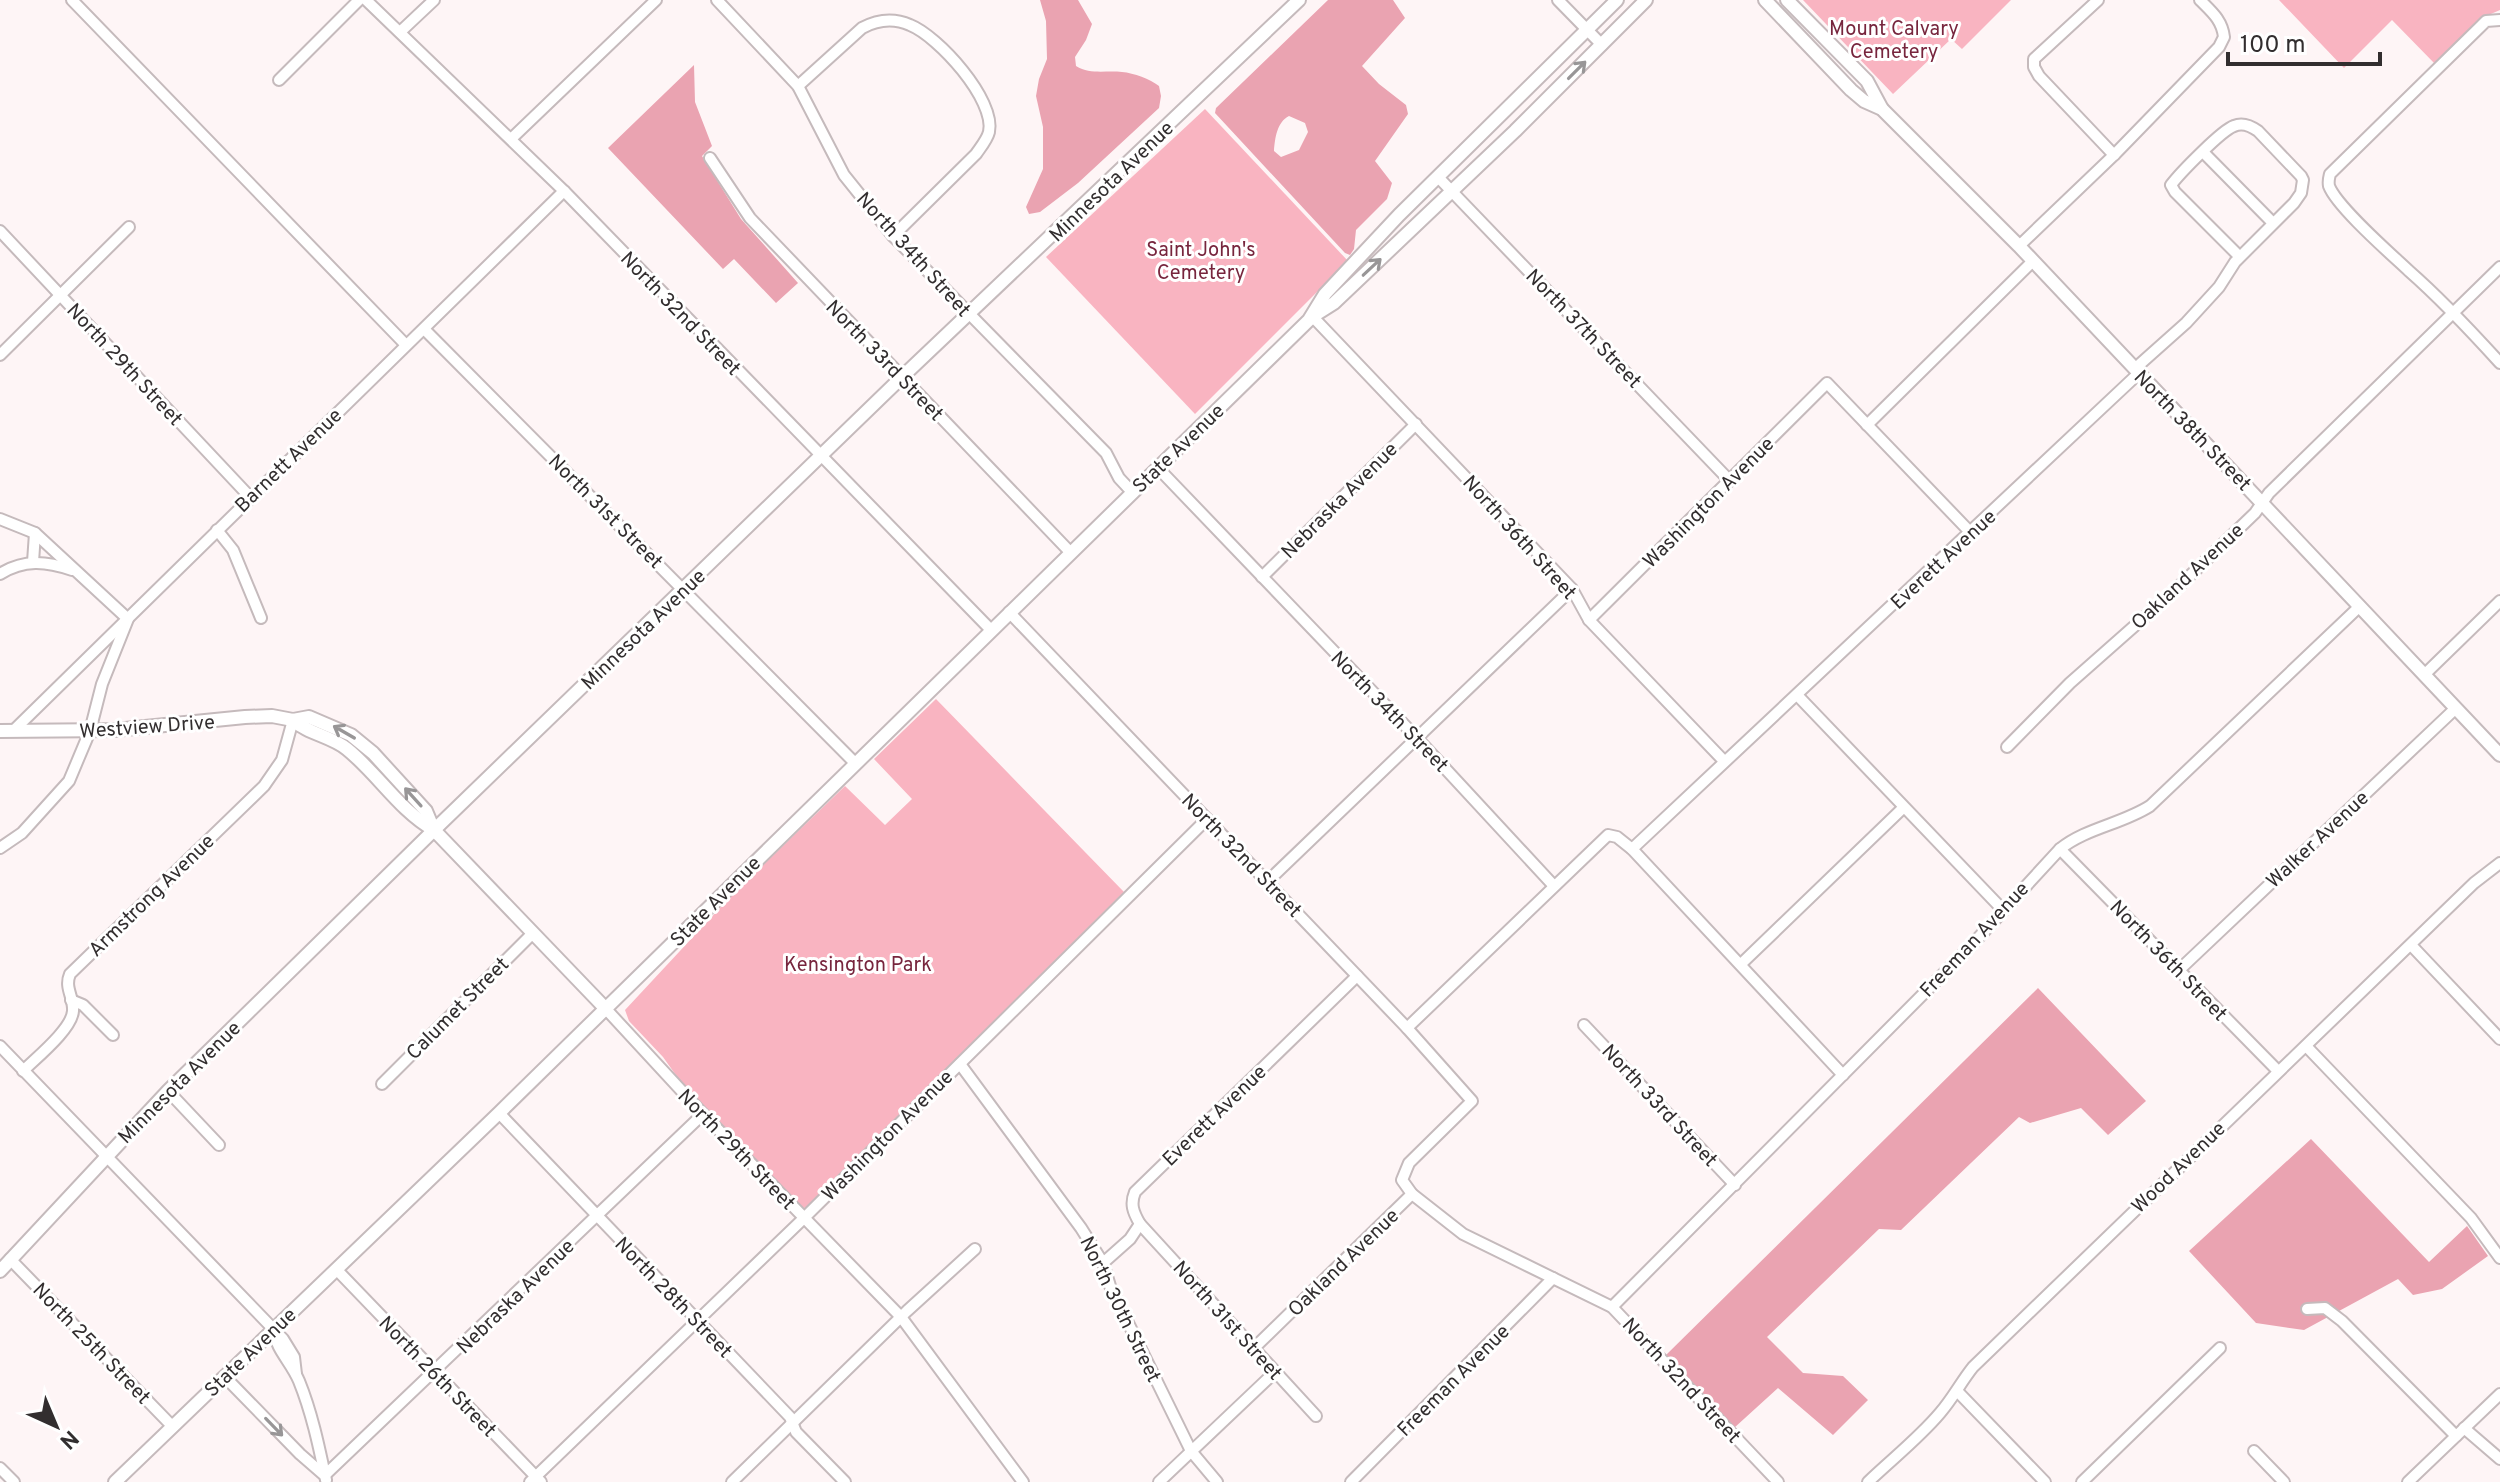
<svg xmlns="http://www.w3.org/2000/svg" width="2500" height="1482" font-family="Overpass,sans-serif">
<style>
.green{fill:#f9b4c1}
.forest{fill:#eaa3b1;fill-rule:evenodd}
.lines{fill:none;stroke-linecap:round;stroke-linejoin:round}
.minor-casing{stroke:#c5babc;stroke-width:14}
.major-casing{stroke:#c5babc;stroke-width:16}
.minor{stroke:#fff;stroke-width:10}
.major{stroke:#fff;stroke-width:12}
.oneway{stroke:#989697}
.labels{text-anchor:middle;stroke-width:6;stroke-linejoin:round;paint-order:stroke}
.park-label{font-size:20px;fill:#77253d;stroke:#fff}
.street-label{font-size:20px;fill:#322e2f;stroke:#fff}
</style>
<rect width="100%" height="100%" fill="#fef5f6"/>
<!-- green -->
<g class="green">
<path d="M1803,0H2011L1962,49L1951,39L1893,94Z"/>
<path d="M2279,0H2500V10L2484,17L2436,65L2392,20L2344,68Z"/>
<path d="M1205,109L1348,261L1195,414L1046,257Z"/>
<path d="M936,699L1124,892L805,1208L801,1207L688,1092L663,1057L629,1021L625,1010L733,894L845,786L885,825L912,799L874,759Z"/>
</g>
<!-- forest -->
<g class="forest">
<path d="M1040,0H1078L1092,24L1086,40L1075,57L1076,66C1091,75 1106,70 1122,72C1134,73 1150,79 1159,86L1161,96L1159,108L1078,183L1040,212L1029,214L1026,207L1043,169V127L1036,96L1039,79L1047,59L1046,21Z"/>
<path d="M1328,0H1393L1405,18L1362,66L1379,84L1406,105L1408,114L1375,161L1392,183L1387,199L1356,230L1354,249L1350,255L1345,253L1215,113L1216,108ZM1289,116L1305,123L1308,132L1299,150L1281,157L1274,151C1275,138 1277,122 1289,116Z"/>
<path d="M694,65L695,102L712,146L702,156L741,219L798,283L776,303L734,259L723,269L608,148Z"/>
<path d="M2038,988L2146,1101L2108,1135L2081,1108L2030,1123L2019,1117L1901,1230L1879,1229L1767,1337L1803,1373L1843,1376L1868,1400L1833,1435L1778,1388L1734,1428L1666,1355Z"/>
<path d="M2311,1139L2429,1262L2467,1226L2488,1256L2442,1289L2413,1295L2398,1279L2304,1330L2256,1323L2189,1251Z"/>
</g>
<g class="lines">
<defs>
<g id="minor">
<path d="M72,0L406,345"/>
<path d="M366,0L564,191L991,630"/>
<path d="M717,0L798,86L844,175L893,236L1106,453L1119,478L1133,493"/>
<path d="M1558,0L1602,45"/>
<path d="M2098,0L2034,59V67L2039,76L2114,155"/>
<path d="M2500,20L2486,21L2481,26L2330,174C2329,178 2328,181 2329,186C2337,207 2391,254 2409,271C2441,299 2471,331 2500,363"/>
<path d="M400,32L434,0"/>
<path d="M279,80L359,0"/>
<path d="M798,86L862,28C877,20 894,18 910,25C938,36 996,100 989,132C987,140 980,148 976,154L893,236"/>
<path d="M511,139L656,0"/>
<path d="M2203,152L2273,223"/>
<path d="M710,158L750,218L1071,553"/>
<path d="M1438,177L1730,481"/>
<path d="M0,231L250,497"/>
<path d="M2019,246L2114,155L2219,47L2224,37C2222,20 2212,12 2200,0"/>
<path d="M1312,316L1572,589L1589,620L1724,761"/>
<path d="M424,329L855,763"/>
<path d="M0,355L129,227"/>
<path d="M1867,425L2033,261"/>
<path d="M1158,468L1416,737L1554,886"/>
<path d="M0,519L35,533L128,619L102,684L90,731L69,781L22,833L0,848"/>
<path d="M217,530L233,550L261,618"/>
<path d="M33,562L35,533"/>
<path d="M0,574C24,559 46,561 72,570"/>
<path d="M1262,577L1416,424"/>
<path d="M1009,612L1407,1028L1472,1101L1409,1163L1402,1180L1412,1194L1463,1234L1612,1307L1778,1482"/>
<path d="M1589,620L1827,383L1971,533"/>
<path d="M2424,675L2500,601"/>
<path d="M1798,696L2003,910"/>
<path d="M13,731L564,191"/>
<path d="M2007,747L2070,683L2173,592L2255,513L2269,493L2500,267"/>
<path d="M1632,849L2138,374L2140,364L2186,323L2219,287L2235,262L2294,203L2301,193L2303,180L2301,176L2258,131C2251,126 2243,122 2234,126C2222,130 2180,173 2171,185L2175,192L2240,257"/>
<path d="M2060,849L2278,1071"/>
<path d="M1268,881L1572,589"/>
<path d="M2411,945L2500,1039"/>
<path d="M1741,964L1903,808"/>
<path d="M2179,970L2456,708"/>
<path d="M71,1000L83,1005L113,1035"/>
<path d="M605,1008L703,1114L901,1317L1023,1482"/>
<path d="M1584,1025L1735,1185"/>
<path d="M1407,1028L1608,835L1617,837L1632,849L1843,1075"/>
<path d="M0,1046L283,1339L294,1357L296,1374"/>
<path d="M2306,1046L2471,1218L2500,1258"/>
<path d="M960,1064L1081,1228L1103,1263L1110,1286L1191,1451L1217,1482"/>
<path d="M23,1071C36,1058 72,1029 73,1011C74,997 64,988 70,974L264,786L282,760L293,720"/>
<path d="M382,1084L533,933"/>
<path d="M168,1091L219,1145"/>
<path d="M499,1113L790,1417L796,1432L845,1482"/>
<path d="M1140,1224L1316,1416"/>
<path d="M10,1259L173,1427"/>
<path d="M1103,1263L1130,1239L1140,1224C1133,1212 1130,1204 1135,1192L1357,976"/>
<path d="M336,1269L541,1482"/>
<path d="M1612,1307L1969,948L2060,849C2086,828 2122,824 2150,806L2360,606"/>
<path d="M2307,1309L2325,1308L2342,1321L2456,1436"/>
<path d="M273,1330C277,1351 291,1362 299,1381C312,1413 319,1447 326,1480"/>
<path d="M1253,1349L1412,1194"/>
<path d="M225,1377L300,1454L323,1474"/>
<path d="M1958,1392L2045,1482"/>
<path d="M2464,1428L2500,1459"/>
<path d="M2254,1451L2284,1482"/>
<path d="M0,1468L14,1482"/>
<path d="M325,1475L703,1114"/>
<path d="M530,1482L803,1219L1207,819"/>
<path d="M732,1482L907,1311L975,1249"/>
<path d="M1159,1482L1275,1372"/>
<path d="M1351,1482L1553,1278"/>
<path d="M1868,1482C1892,1459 1919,1438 1940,1413C1953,1398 1961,1382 1973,1367L2474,883L2500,863"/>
<path d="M2082,1482L2220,1348"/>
<path d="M2408,1482L2500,1394"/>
</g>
<g id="major">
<path d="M1765,0L1851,90L1864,101L1882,109L2019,246L2500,755"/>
<path d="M1787,0L1867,81L1882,109"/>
<path d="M1315,315L1334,303L1515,131L1646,0"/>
<path d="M293,720C308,734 331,736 347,749C378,774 399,810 434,830L605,1008"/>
<path d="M0,731L115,730L245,717L272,716L293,720L309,717L351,735L373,753L426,811L434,830"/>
<path d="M0,1271L168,1091L434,830L902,377L1299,0"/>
<path d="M115,1482L499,1113L1309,320L1325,294L1399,215L1617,0"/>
</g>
</defs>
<!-- minor casing -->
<use href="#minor" class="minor-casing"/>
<!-- major casing -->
<use href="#major" class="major-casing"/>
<!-- minor -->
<use href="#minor" class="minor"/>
<!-- major -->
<use href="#major" class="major"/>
</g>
<!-- one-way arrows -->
<defs><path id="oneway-shaft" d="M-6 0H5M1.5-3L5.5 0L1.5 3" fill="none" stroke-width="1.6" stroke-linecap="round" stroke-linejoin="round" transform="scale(2)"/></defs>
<g class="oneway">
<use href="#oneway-shaft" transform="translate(1577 70) rotate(-45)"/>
<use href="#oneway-shaft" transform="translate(1372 267) rotate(-43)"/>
<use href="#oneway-shaft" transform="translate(344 732) rotate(-150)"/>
<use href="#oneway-shaft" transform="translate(413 797) rotate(-132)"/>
<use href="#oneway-shaft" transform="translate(274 1427) rotate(46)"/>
</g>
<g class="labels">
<!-- park labels -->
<g class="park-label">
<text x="1894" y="35">Mount Calvary<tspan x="1894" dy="23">Cemetery</tspan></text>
<text x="1201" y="256">Saint John's<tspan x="1201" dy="23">Cemetery</tspan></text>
<text x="858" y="971">Kensington Park</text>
</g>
<!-- street labels -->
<g class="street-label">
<text transform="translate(1111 181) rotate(-44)" y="7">Minnesota Avenue</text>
<text transform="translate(914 254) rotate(48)" y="7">North 34th Street</text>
<text transform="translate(681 313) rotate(46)" y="7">North 32nd Street</text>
<text transform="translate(1584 328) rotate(46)" y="7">North 37th Street</text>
<text transform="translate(885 360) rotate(46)" y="7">North 33rd Street</text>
<text transform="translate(125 364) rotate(47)" y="7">North 29th Street</text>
<text transform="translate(2193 430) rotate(46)" y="7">North 38th Street</text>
<text transform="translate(1178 448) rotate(-44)" y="7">State Avenue</text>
<text transform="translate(288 460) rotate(-44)" y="7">Barnett Avenue</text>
<text transform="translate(1339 500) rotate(-45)" y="7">Nebraska Avenue</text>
<text transform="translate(1708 502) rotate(-45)" y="7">Washington Avenue</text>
<text transform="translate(606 511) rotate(45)" y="7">North 31st Street</text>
<text transform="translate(1520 537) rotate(48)" y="7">North 36th Street</text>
<text transform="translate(1943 559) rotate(-43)" y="7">Everett Avenue</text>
<text transform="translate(2187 576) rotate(-43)" y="7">Oakland Avenue</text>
<text transform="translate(643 629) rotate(-44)" y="7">Minnesota Avenue</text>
<text transform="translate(1390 711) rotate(46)" y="7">North 34th Street</text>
<text transform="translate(147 726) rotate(-4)" y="7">Westview Drive</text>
<text transform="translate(2317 839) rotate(-43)" y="7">Walker Avenue</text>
<text transform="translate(1242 855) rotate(46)" y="7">North 32nd Street</text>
<text transform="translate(151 895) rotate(-44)" y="7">Armstrong Avenue</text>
<text transform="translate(715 901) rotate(-45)" y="7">State Avenue</text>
<text transform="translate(1974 939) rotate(-47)" y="7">Freeman Avenue</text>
<text transform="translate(2169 960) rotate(46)" y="7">North 36th Street</text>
<text transform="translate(457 1008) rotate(-45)" y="7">Calumet Street</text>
<text transform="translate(179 1082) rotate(-45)" y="7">Minnesota Avenue</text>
<text transform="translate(1660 1105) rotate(47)" y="7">North 33rd Street</text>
<text transform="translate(1214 1115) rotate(-44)" y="7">Everett Avenue</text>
<text transform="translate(887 1135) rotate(-45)" y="7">Washington Avenue</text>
<text transform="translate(737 1149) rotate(46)" y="7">North 29th Street</text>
<text transform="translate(2178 1167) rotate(-44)" y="7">Wood Avenue</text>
<text transform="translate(1343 1262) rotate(-44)" y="7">Oakland Avenue</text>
<text transform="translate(515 1296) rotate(-44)" y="7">Nebraska Avenue</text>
<text transform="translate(674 1297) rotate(46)" y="7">North 28th Street</text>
<text transform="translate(1121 1309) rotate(64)" y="7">North 30th Street</text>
<text transform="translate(1228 1320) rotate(48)" y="7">North 31st Street</text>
<text transform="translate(92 1343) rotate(46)" y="7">North 25th Street</text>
<text transform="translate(250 1352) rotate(-44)" y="7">State Avenue</text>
<text transform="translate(438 1376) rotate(46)" y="7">North 26th Street</text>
<text transform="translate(1453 1380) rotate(-45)" y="7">Freeman Avenue</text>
<text transform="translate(1682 1380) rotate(47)" y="7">North 32nd Street</text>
</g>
</g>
<!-- north arrow -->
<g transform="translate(56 1426) rotate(136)" stroke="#ffffff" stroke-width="6" paint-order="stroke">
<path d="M0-6L14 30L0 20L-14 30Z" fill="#322e2f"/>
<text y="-12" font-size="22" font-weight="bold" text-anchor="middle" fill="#322e2f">N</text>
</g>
<!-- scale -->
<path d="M2228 52v12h152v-12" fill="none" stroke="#322e2f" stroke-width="4"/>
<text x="2240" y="52" font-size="24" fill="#322e2f" stroke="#ffffff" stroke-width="6" paint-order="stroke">100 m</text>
</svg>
